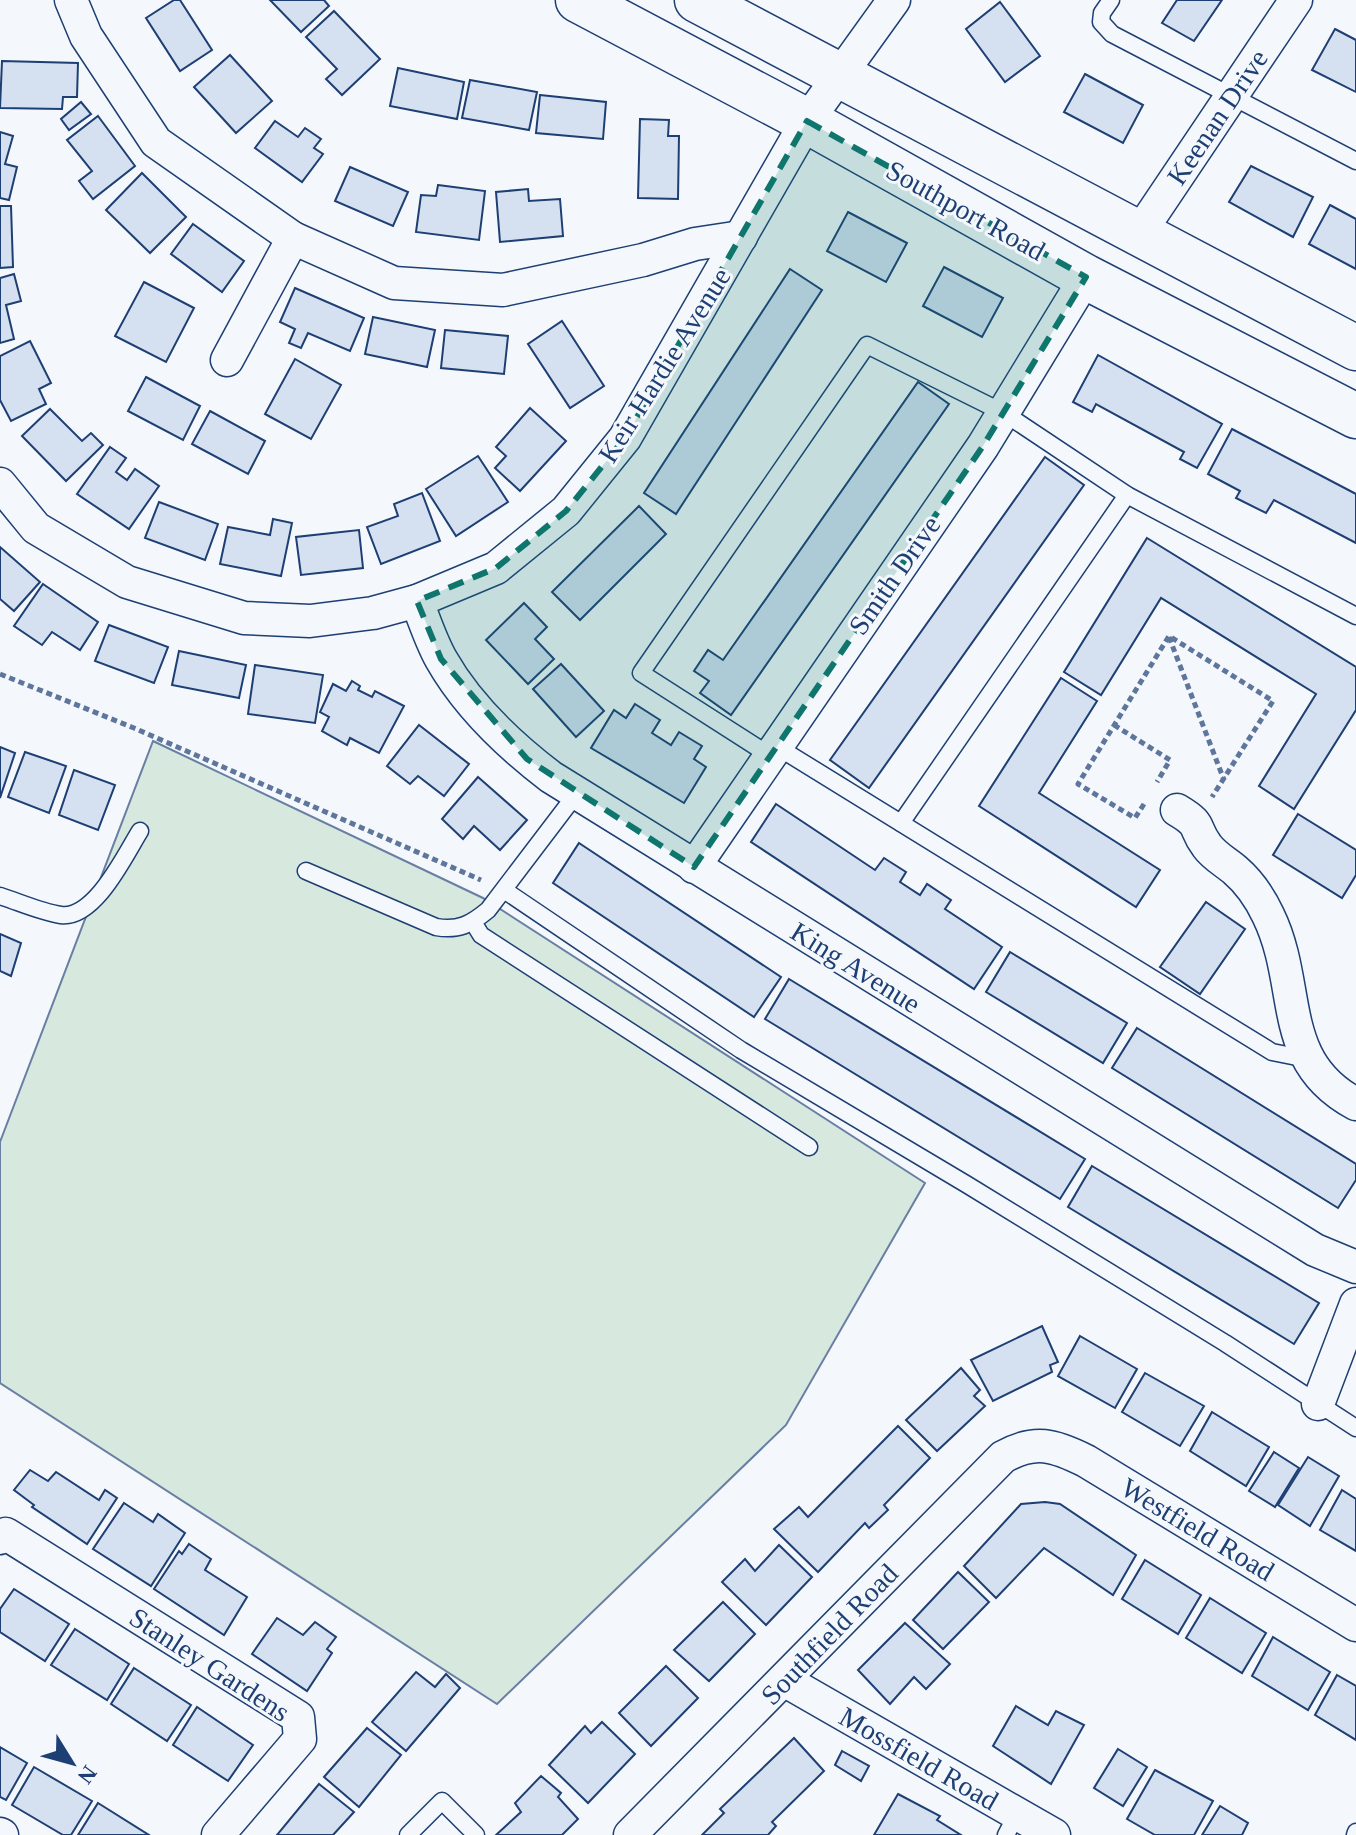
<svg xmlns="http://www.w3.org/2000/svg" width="1356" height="1835" font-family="Georgia,serif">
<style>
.green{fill:#d7e8df;stroke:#687fa3;stroke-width:2}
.building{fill:#d5e0f0;stroke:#1d3f73;stroke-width:2}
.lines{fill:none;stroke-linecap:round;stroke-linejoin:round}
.service-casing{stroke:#1d3f73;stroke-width:19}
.minor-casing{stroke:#1d3f73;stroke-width:35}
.primary-casing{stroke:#1d3f73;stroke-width:47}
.path{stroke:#5e769c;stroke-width:5;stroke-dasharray:6 4;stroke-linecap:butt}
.service{stroke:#f4f7fb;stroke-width:16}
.minor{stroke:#f4f7fb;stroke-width:32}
.primary{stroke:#f4f7fb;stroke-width:44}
.marked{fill:#0f766e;fill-opacity:0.2;stroke:#0f766e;stroke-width:6;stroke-dasharray:16 10;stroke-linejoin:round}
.labels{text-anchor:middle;stroke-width:6;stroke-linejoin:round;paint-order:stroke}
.street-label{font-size:28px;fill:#1d3f73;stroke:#f4f7fb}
</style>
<rect width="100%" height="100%" fill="#f4f7fb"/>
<!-- green -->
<path class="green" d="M153,741L483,898L925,1183L786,1425L497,1704L0,1383V1142Z"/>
<!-- building -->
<g class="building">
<path d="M174,0H180L212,50L180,71L146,18Z"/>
<path d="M270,0H324L329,6L301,32Z"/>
<path d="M1177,0H1222L1194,41L1162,23Z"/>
<path d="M1000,2L1040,56L1005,82L966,29Z"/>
<path d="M334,11L380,59L342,95L326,79L337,69L306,37Z"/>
<path d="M1335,29L1356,40V92L1312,70Z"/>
<path d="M230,55L272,101L236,133L194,87Z"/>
<path d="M2,61L78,63L77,97H63L62,109L0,108Z"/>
<path d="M398,68L464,82L457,119L390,106Z"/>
<path d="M1085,74L1143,105L1123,143L1064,112Z"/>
<path d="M470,80L537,92L529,130L462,118Z"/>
<path d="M540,95L606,102L603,139L536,133Z"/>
<path d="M81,102L91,114L69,130L61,119Z"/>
<path d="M98,116L135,166L93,199L79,181L92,171L67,140Z"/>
<path d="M640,119L669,120L668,136H679L678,199L638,198Z"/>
<path d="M275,121L298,137L305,128L321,139L314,148L323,154L302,182L255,148Z"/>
<path d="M0,132L13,136L5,164L17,167L9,200L0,198Z"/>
<path d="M1251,166L1313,197L1293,237L1229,202Z"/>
<path d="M350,167L408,192L393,226L335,201Z"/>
<path d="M142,173L186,217L150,253L106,210Z"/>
<path d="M438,185L485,191L479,240L416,232L421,195L436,196Z"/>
<path d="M528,189L529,201L560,199L563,236L500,242L496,192Z"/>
<path d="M1330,205L1356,219V269L1309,244Z"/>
<path d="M0,206H11L13,267L0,268Z"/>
<path d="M848,212L907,243L886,282L827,251Z"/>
<path d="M193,224L244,261L222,292L171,254Z"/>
<path d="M944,267L1003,298L982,337L923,306Z"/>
<path d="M790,269L822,290L676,514L644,493Z"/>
<path d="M14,274L21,301L6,305L14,339L0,343V278Z"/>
<path d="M144,282L194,308L166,362L115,336Z"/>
<path d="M295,288L364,318L350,351L308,333L301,348L289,343L295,329L280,322Z"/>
<path d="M373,317L435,330L427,367L365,354Z"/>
<path d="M562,321L604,386L570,408L528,344Z"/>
<path d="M445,330L508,336L504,374L441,368Z"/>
<path d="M30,341L51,383L39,389L46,404L11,421L0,400V356Z"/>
<path d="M1098,355L1222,424L1197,468L1180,459L1184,452L1096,404L1092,412L1073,402Z"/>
<path d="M295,359L341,385L311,439L265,414Z"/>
<path d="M146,377L200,406L183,440L128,411Z"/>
<path d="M918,382L949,404L731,715L700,693L709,681L694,671L708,650L723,660Z"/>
<path d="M530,408L566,441L520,491L495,468L506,456L496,447Z"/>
<path d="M50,409L82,441L91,433L103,445L66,481L22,436Z"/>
<path d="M210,411L265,441L248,474L192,444Z"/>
<path d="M1232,429L1356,494V543L1274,500L1266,513L1236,498L1240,491L1208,474Z"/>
<path d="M110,447L126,458L116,472L127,480L135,469L159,486L129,529L77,494Z"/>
<path d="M478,456L508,502L456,536L426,489Z"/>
<path d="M1045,457L1084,485L869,788L830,760Z"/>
<path d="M422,493L440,541L381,564L367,527L398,516L394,504Z"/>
<path d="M159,502L218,524L205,560L145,538Z"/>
<path d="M639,506L666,534L580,620L552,592Z"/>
<path d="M273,519L292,523L281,576L220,564L228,527L270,535Z"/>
<path d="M359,530L363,568L301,575L296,537Z"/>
<path d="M1147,538L1356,667V710L1294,809L1259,786L1316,694L1161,598L1101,695L1064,672Z"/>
<path d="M0,547L40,582L14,611L0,599Z"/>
<path d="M43,584L98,622L80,650L52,632L42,645L14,626Z"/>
<path d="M524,603L547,627L535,639L554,659L528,684L486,640Z"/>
<path d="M109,625L168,647L154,683L95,661Z"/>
<path d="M179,651L246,665L239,698L172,685Z"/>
<path d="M561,664L604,711L576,737L533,689Z"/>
<path d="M255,665L323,675L315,723L248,714Z"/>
<path d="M1061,678L1097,701L1039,793L1160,870L1136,907L979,806Z"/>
<path d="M352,681L360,686L358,690L372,697L375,691L404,706L379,753L350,738L347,745L322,731L329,717L320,712L333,684L346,691Z"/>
<path d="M635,704L660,720L652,733L671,745L679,732L702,746L694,759L706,767L684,803L591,748L614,710L626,718Z"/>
<path d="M419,725L469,764L444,796L418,776L410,784L387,766Z"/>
<path d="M0,747L15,753L0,798Z"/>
<path d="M25,752L66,766L49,813L8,797Z"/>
<path d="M74,770L115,785L98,830L59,815Z"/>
<path d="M478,777L527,820L500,850L474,826L463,839L442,819Z"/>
<path d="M776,804L875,870L884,858L906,872L900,882L920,895L927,884L951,900L945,909L1002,947L974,989L751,842Z"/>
<path d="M1298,814L1356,850V875L1342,898L1273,855Z"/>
<path d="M579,843L781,977L754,1017L553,883Z"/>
<path d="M1206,902L1245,929L1200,994L1160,967Z"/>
<path d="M0,934L21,943L11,976L0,971Z"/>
<path d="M1010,952L1127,1023L1103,1063L986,992Z"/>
<path d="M789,979L1085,1159L1060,1199L765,1019Z"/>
<path d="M1137,1028L1356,1164V1180L1338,1208L1112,1068Z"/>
<path d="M1092,1166L1319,1303L1294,1344L1068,1207Z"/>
<path d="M1042,1326L1058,1362L1050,1365L1052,1372L993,1401L971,1360Z"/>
<path d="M1080,1336L1137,1369L1115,1408L1058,1376Z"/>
<path d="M961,1368L980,1390L974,1396L985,1406L937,1451L906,1420Z"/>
<path d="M1145,1373L1204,1406L1180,1446L1122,1412Z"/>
<path d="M1212,1412L1269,1447L1246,1486L1190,1451Z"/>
<path d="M898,1426L930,1458L884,1505L888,1510L869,1528L865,1523L818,1572L774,1529L799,1507L808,1517Z"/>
<path d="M1274,1452L1299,1468L1275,1507L1249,1491Z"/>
<path d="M1308,1457L1339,1476L1310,1526L1278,1505Z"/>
<path d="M30,1470L48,1481L56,1472L99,1500L105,1490L117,1498L87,1544L32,1507L34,1505L14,1490Z"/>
<path d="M1342,1490L1356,1499V1551L1320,1530Z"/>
<path d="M1045,1502L1060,1504L1136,1555L1113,1595L1044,1548L996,1598L964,1566L1021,1504Z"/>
<path d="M124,1503L153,1522L158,1514L185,1533L151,1586L93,1549Z"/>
<path d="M189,1544L211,1559L205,1570L247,1597L224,1635L154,1589L179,1551L182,1554Z"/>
<path d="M779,1545L812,1577L766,1625L722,1582L745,1559L755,1571Z"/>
<path d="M1145,1560L1201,1595L1178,1634L1122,1599Z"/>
<path d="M958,1572L989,1602L943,1649L913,1620Z"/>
<path d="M14,1589L69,1624L45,1661L0,1632V1609Z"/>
<path d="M1210,1598L1266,1633L1242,1673L1186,1638Z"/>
<path d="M723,1602L755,1634L709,1681L674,1650Z"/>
<path d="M277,1618L303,1635L315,1622L336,1637L327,1649L332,1653L307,1691L252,1654Z"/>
<path d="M905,1623L950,1664L926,1689L914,1677L890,1704L858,1670Z"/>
<path d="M75,1629L129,1664L107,1700L51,1665Z"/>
<path d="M1273,1637L1330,1672L1308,1710L1252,1676Z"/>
<path d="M666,1666L698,1698L651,1746L619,1713Z"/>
<path d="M134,1668L191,1705L167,1741L111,1704Z"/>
<path d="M416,1672L435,1687L446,1674L460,1688L406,1751L372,1722Z"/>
<path d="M1337,1675L1356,1686V1740L1315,1715Z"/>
<path d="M1016,1706L1048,1725L1056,1711L1084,1725L1051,1784L993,1746Z"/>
<path d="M197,1707L253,1745L228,1781L173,1745Z"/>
<path d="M602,1722L635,1754L588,1803L549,1765L585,1726L591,1733Z"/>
<path d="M367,1728L401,1755L359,1807L324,1777Z"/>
<path d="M794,1738L824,1771L772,1822L776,1826L768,1835H702L724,1813L720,1809Z"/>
<path d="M0,1747L27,1763L6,1800L0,1797Z"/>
<path d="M1118,1749L1147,1767L1123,1806L1094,1788Z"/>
<path d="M842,1751L869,1766L861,1781L835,1765Z"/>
<path d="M34,1767L92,1801L71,1835H63L12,1805Z"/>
<path d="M1155,1770L1213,1801L1194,1835H1155L1127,1819Z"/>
<path d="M541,1776L561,1793L558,1797L578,1819L562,1835H496L521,1812L515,1803Z"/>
<path d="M319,1784L354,1812L333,1835H277Z"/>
<path d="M898,1794L940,1816L937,1820L961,1835H874Z"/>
<path d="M98,1803L149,1835H78Z"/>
<path d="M1220,1806L1248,1823L1242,1835H1202Z"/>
</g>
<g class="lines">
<defs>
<g id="service">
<path d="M1111,0L1102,13L1101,22L1112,34L1356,161"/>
<path d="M776,746L1272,1052L1307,1059"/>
<path d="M769,755L641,673L867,345L1004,413L1127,495L1356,616"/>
<path d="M901,823L1127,495"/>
<path d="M306,871L436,927C459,931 471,924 488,910L577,793"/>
<path d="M504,890L741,1050L966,1184L1225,1343L1356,1428"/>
<path d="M0,896C19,902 41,912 61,915C95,919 125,855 140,831"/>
<path d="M473,922L481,935L809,1147"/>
<path d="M408,1835L442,1801L476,1835"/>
<path d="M1006,1835L1017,1814"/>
<path d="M1355,1835L1356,1832"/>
</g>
<g id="minor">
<path d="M71,0L86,36L156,142L293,238L394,283L503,290L643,260L695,244L741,237"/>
<path d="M1138,235L1296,0"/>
<path d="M227,360L293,238"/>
<path d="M0,484L36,528L127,582L244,618L310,621L373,613L417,601L496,568L566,511L625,438L807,121L894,0"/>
<path d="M417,601C424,620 431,641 441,659C467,705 509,745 551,777L1315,1250L1356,1267"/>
<path d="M1177,810C1204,826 1192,826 1207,846C1214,856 1227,863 1235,870C1249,882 1260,898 1268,915C1303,986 1275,1061 1356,1104"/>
<path d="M694,867L983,446L1086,277"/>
<path d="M1318,1404L1356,1304"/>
<path d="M0,1538L6,1534L298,1717L300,1739L218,1835"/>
<path d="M784,1680L1054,1835"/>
<path d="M0,1834L2,1835"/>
<path d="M630,1835L1003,1457C1035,1439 1054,1445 1086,1461L1356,1625"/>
</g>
<g id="primary">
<path d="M578,0L807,121L1086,277L1356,416"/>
<path d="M697,0L1356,348"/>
</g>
</defs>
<!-- service casing -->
<use href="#service" class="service-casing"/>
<!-- minor casing -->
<use href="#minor" class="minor-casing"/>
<!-- primary casing -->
<use href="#primary" class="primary-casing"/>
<!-- path -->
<g class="path">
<path d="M1169,637L1224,780"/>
<path d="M0,674L134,728L481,880"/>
<path d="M1114,725L1170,760L1157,782"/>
<path d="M1144,804L1135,818L1078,784L1169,636L1273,701L1212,797"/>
</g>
<!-- service -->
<use href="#service" class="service"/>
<!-- minor -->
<use href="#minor" class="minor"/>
<!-- primary -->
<use href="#primary" class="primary"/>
</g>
<!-- marked area -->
<path class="marked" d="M807,121L1086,277L983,446L694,867L527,759L441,659L417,601L496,568L566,511L625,438Z"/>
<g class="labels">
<!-- street labels -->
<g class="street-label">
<text transform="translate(1217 117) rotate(-56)" y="10">Keenan Drive</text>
<text transform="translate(966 210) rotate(29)" y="10">Southport Road</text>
<text transform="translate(664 365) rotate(-58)" y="10">Keir Hardie Avenue</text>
<text transform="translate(894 575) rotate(-55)" y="10">Smith Drive</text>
<text transform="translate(856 967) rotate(32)" y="10">King Avenue</text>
<text transform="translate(1198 1529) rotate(31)" y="10">Westfield Road</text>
<text transform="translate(829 1634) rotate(-46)" y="10">Southfield Road</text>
<text transform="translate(210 1664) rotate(33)" y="10">Stanley Gardens</text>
<text transform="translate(919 1758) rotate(30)" y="10">Mossfield Road</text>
</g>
</g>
<!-- north arrow -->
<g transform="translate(72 1763) rotate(127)" stroke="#f4f7fb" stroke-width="6" paint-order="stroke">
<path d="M0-6L14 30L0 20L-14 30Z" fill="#1d3f73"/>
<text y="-12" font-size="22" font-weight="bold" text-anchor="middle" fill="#1d3f73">N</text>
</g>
</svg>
